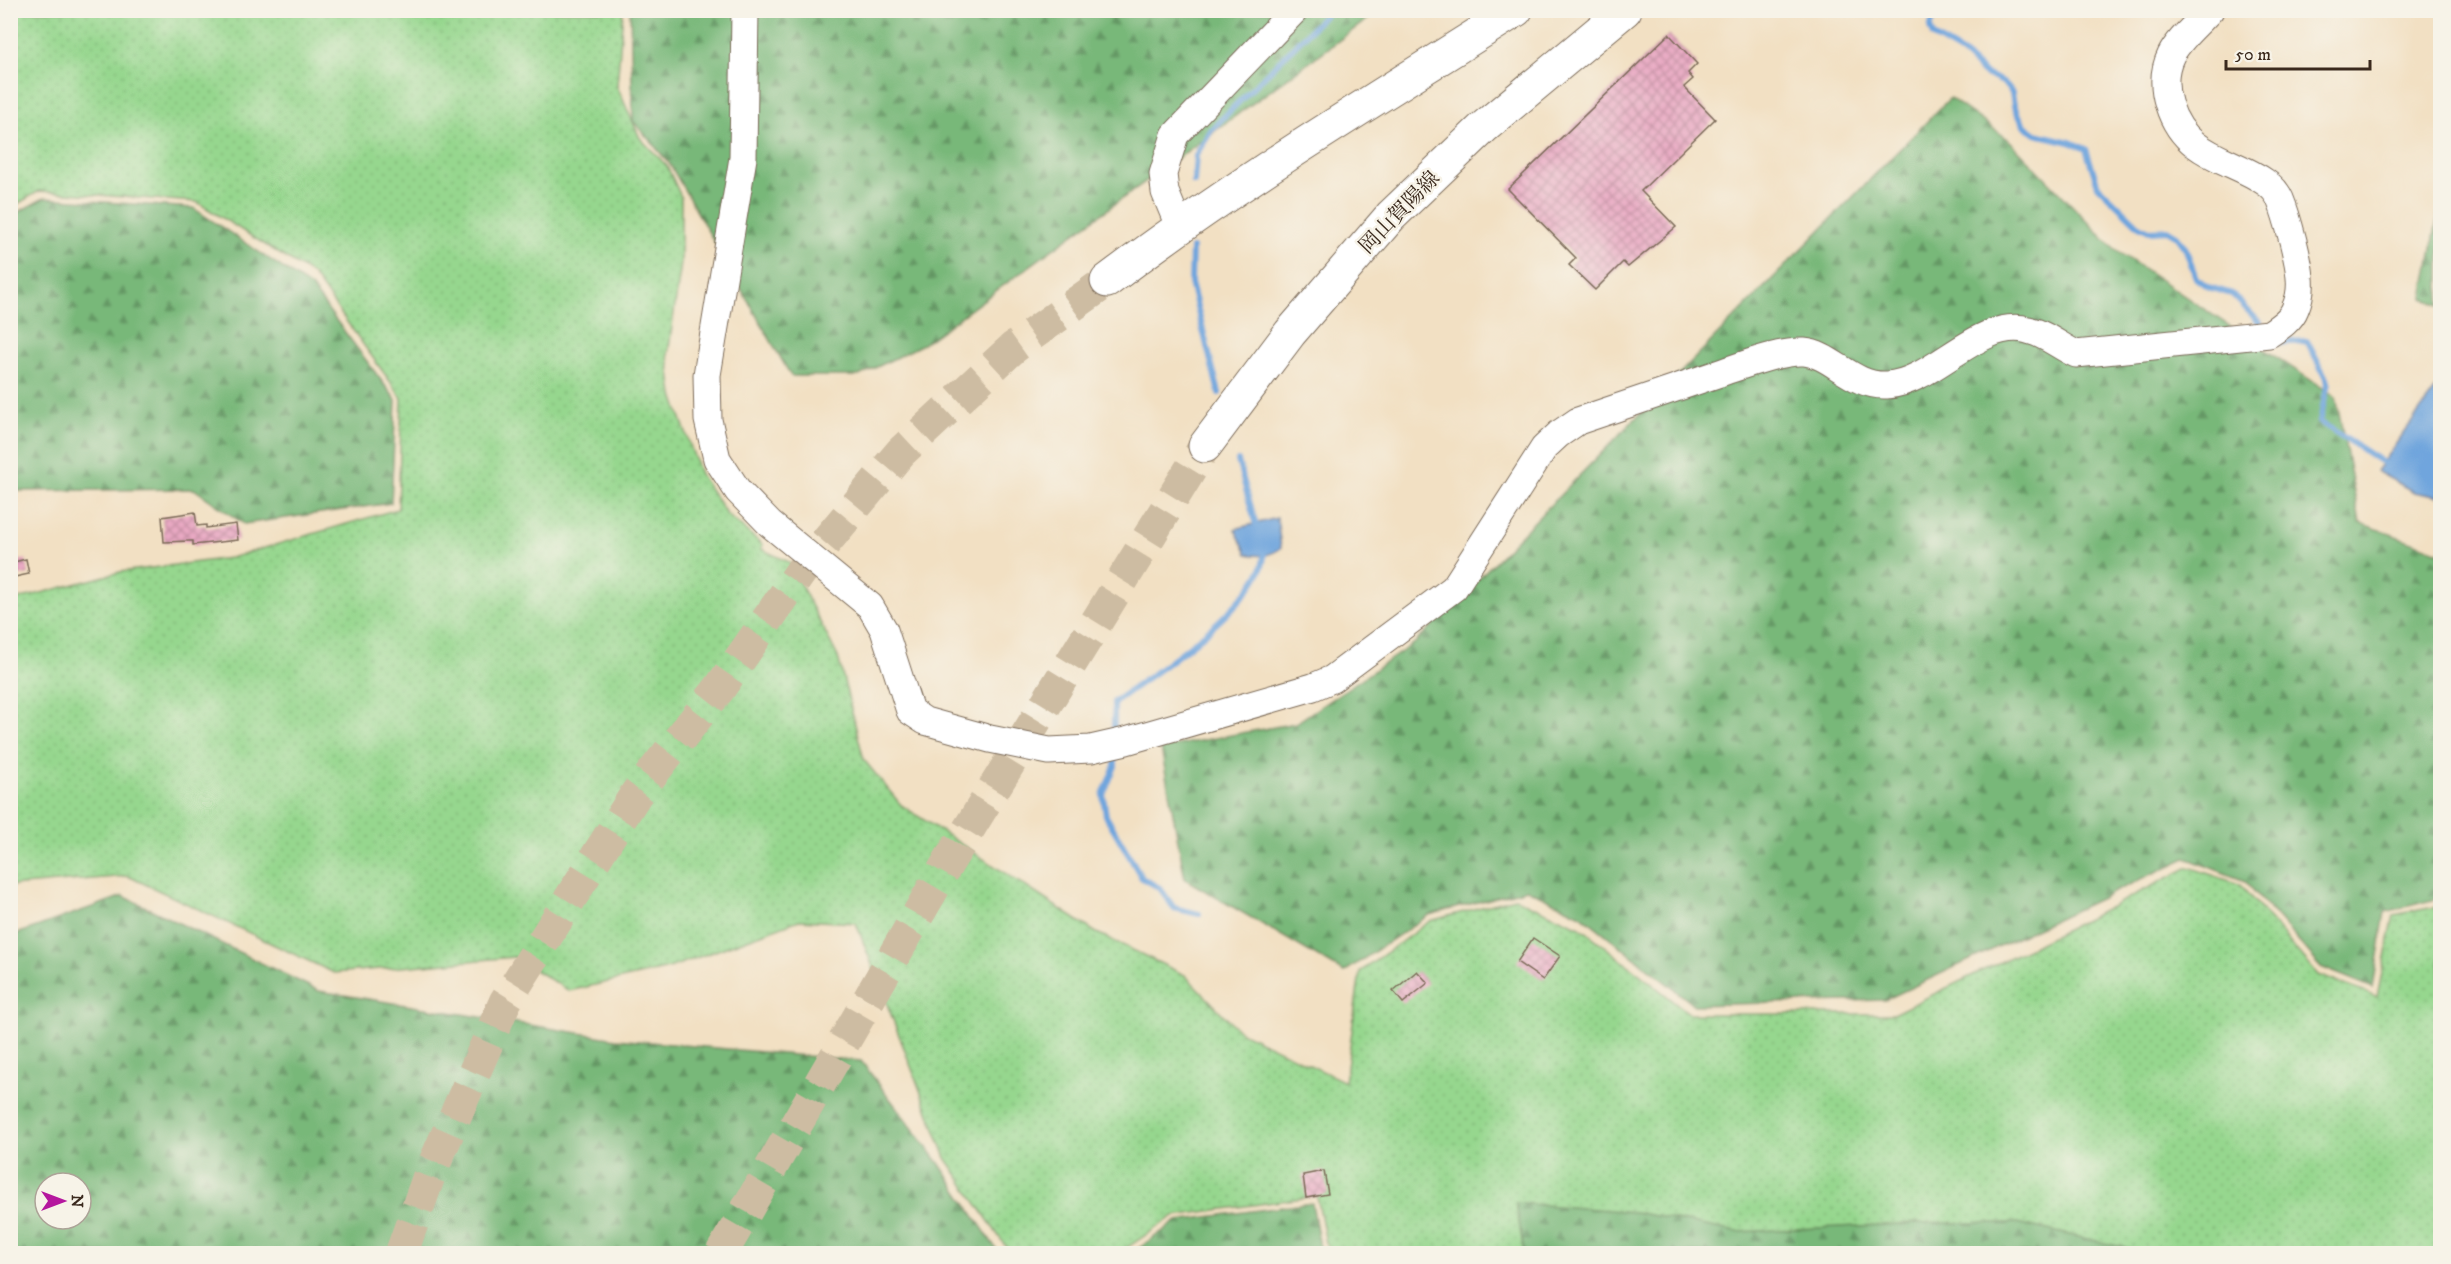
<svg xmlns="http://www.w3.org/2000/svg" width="2451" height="1264" font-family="'IM FELL DW Pica','Noto Serif JP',serif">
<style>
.grass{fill:url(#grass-dots);stroke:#688056;stroke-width:1.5}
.forest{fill:url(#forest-firs);stroke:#5a714c;stroke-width:1.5;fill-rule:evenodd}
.water{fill:#70a5dd;stroke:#56687e;stroke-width:1.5}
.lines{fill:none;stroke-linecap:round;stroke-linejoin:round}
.stream{stroke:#70a5dd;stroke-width:6}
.building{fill:url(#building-cross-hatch)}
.major-tunnel{stroke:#cdbca2;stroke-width:33;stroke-dasharray:33 16;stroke-linecap:butt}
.minor-casing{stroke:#7b6a58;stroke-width:29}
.major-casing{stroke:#7b6a58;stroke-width:35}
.minor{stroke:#fff;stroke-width:27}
.major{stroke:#fff;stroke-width:33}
.labels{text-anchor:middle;stroke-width:5;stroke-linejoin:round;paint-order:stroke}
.street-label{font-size:21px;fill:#3b2a1e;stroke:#f7f3e8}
</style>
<defs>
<pattern id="grass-dots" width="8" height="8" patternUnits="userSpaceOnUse" patternTransform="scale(1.5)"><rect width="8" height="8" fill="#96d78e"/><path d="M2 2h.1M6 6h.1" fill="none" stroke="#82b97a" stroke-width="1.8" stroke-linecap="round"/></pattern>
<pattern id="forest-firs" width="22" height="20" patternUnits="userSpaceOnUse" patternTransform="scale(1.5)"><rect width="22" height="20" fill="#78b879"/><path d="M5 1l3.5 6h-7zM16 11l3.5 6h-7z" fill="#649663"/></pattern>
<pattern id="building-cross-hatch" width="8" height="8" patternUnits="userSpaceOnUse" patternTransform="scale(1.5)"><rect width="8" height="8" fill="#e9a9c3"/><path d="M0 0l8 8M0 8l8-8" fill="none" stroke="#be8a9e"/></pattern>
</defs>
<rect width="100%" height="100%" fill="#f7f3e8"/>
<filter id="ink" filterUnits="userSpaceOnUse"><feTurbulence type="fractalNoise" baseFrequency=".0167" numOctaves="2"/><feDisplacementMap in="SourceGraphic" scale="12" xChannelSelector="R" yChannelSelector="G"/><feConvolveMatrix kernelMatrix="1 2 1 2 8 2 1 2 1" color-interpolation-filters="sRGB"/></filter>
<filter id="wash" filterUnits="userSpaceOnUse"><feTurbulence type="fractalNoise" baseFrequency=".008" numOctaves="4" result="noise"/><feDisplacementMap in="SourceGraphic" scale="24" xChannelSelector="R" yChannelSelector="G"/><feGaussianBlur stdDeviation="1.35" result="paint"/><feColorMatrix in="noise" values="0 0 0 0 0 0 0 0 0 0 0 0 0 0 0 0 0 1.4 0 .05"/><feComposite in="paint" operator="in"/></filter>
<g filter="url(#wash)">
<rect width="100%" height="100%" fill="#f2e0c3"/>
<!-- grass -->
<path class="grass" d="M11,11H623L617,86L640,138L667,166L681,197V263L668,355L673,395L700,474L727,515L763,545L761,549L789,562L838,657L864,760L901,805L1095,932L1185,975L1239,1031L1345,1082L1360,972L1430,921L1515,898L1580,927L1690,1014H1893L2056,935L2189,867L2239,884L2318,975L2377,997L2394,915L2440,906V1253H1328L1317,1196L1174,1216L1119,1253H1010L946,1158L856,923L799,920L669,968L569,991L514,957L334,973L128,876L11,886V601L120,572L230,558L398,509L402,398L313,275L197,202L39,191L11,208Z"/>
<!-- forest -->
<g class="forest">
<path d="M630,11H1379L923,344L859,376H791L669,163L633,121Z"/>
<path d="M1950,98L2008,139L2114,249L2336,397L2360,523L2440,552V898L2385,912L2373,988L2321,967L2245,881L2186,858L1885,1000L1694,1005L1581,915L1527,889L1429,915L1344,972L1185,879L1161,748L1296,723L1416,642Z"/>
<path d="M44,198L193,208L311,287L396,400L391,503L244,524L194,489L11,491V216Z"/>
<path d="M2440,205V306L2423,298Z"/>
<path d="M123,896L319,991L616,1039L861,1061L939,1163L999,1253H11V936ZM45,1183H81V1219H45Z"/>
<path d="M1312,1203L1321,1253H1132L1177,1221Z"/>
<path d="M1516,1203L1635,1212L1736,1232L1920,1223H2017L2149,1253H1524Z"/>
</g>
<!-- water -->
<g class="water">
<path d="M2440,383V497L2414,492L2376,471Z"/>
<path d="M1277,518L1281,548C1270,556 1261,557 1247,554L1235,529Z"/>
</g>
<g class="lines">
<!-- stream -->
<g class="stream">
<path d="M1936,10L1930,28L1933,36L1962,53L1985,74L2003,82L2012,93L2014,106L2024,125L2036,134L2070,142L2086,149L2098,186L2139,226L2149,231L2167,230L2177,236L2185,247L2196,278L2208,287L2232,294L2259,322"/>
<path d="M1194,182L1196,155L1211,130L1330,10"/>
<path d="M1192,248L1191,283L1219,393"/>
<path d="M2275,343L2307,341L2328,382L2320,422L2388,466"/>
<path d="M1238,461L1258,532"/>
<path d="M1114,734V702C1146,679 1275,593 1263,550"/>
<path d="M1115,757V766L1103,795L1106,816L1142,878L1160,888L1174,908L1199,914"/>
</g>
</g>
<g id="blocks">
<!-- building -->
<g class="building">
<path d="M1669,34L1697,64L1688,73L1693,79L1684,87L1715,119L1641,191L1676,227L1628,267L1623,262L1595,290L1569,265L1576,258L1508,189Z"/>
<path d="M195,512L197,526L206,525V528L236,524L238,540L193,545V541H189L164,542L162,517Z"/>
<path d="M26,559L29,574L10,578V563Z"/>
<path d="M1533,938L1560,956L1543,980L1517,962Z"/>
<path d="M1417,971L1428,983L1403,1003L1393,991Z"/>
<path d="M1324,1171L1328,1194L1306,1198L1303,1175Z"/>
</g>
</g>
</g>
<g filter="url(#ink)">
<use href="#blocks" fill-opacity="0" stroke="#7b6a58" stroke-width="1.5"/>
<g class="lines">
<!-- major-tunnel -->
<g class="major-tunnel">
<path d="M401,1254L429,1176L505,1002L636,794L719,689L802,570L901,452L1013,348L1107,281"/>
<path d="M721,1254L949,861L1205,446"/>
</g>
<defs>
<g id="minor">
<path d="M745,10L743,158L707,375L708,420L717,459L738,491L770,524L870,606L884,630L910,711L925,721L990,739L1049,751L1091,749L1126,741L1313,687L1332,679L1454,588L1544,448L1559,434L1578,421C1626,405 1673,389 1720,373C1744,365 1779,351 1804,352C1832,354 1852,387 1887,385C1933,383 1980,317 2028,330C2046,334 2059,346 2076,354L2269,334C2278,328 2291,320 2295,309C2299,300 2301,288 2300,278C2299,260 2287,216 2280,199C2277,192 2271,186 2265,182C2244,167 2217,161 2196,145C2171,126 2156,85 2171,55C2180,38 2197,25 2210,10"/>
<path d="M1179,226L1165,192L1163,174L1175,135L1295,10"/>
</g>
<g id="major">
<path d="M1107,281C1237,182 1378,98 1516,10"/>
<path d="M1205,446L1290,333L1391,216L1484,127L1625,10"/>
</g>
</defs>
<!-- minor casing -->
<use href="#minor" class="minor-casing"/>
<!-- major casing -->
<use href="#major" class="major-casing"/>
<!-- minor -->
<use href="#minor" class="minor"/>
<!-- major -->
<use href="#major" class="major"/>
</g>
</g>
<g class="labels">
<!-- street labels -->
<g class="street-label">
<text transform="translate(1399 212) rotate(-46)" y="7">岡山賀陽線</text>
</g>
</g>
<!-- margin -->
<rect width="2451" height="1264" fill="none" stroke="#f7f3e8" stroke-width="36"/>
<!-- north arrow -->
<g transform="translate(63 1201) rotate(90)"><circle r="28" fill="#f7f3e8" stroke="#aca397" stroke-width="1.5"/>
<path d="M0-4.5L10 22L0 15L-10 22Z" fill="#b5179e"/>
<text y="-9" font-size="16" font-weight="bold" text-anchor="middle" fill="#3b2a1e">N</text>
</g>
<!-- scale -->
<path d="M2226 60v9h144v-9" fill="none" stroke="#3b2a1e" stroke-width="3"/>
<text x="2235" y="60" font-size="18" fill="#3b2a1e" stroke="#f7f3e8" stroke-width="4.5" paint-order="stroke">50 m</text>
</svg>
